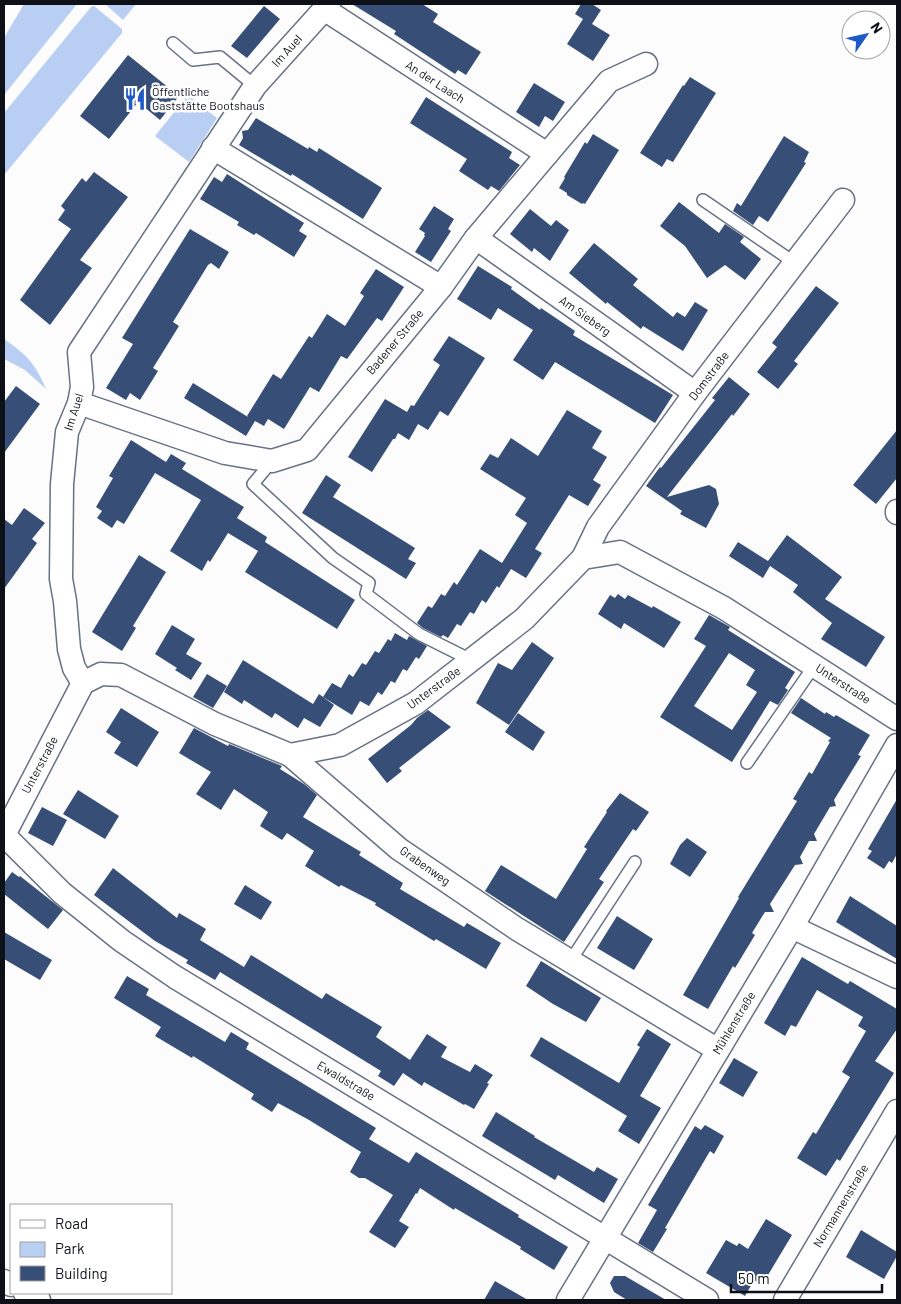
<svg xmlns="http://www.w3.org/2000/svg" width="901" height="1304" font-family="Barlow,sans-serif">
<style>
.green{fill:#b9cef3}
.building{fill:#374e76;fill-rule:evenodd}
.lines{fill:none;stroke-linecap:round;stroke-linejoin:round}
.service-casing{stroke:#677284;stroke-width:14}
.minor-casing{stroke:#677284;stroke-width:25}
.service{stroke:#fff;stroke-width:11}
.minor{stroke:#fff;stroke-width:22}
.labels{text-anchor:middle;stroke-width:5;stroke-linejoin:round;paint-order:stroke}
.street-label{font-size:12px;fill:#0d1117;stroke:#fff}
.poi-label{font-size:12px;fill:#0d1117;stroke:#fff;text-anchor:start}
</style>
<rect width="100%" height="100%" fill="#fcfcfc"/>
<!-- green -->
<g class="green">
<path d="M24,4H77L4,95V38Z"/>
<path d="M105,4H136L123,20Z"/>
<path d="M94,6L122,29V33L4,175V113L91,7Z"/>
<path d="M188,95L217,118L189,162L155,136Z"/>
<path d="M4,339C27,355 35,363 46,389L25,370L4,359Z"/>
</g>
<!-- building -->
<g class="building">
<path d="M352,4H422L438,14L433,22L481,52L466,75L458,70L455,74L394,34L396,31Z"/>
<path d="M581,4H592L601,10L592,24L610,35L593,61L567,44L583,19L575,14Z"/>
<path d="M264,6L280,19L247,58L231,46Z"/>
<path d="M128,55L179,96L160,120L138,102L109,139L80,116Z"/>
<path d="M690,77L716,93L673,162L667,159L662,167L640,153L683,85L684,86Z"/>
<path d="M534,83L565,102L553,121L545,116L539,127L516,112Z"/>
<path d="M426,97L512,152L509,158L520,165L499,191L491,186L488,190L459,171L467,159L410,123Z"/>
<path d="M256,118L308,149L309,147L317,152L319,148L382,188L363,219L292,174L291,176L239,145L243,138L242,131L248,130Z"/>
<path d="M593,134L619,150L585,204L583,203L582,204L567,195V193L559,188L565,178L564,177L585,142L587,144Z"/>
<path d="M784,136L809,152L804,162L806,163L768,222L759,216L753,225L733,211L737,203L741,206Z"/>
<path d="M94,172L128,197L80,260L92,268L50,325L20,300L71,229L58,220L65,210L61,206L82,178L86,182Z"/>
<path d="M227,174L304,223L299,231L307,236L294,257L256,233L254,235L237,225L239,222L200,199L214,177L222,182Z"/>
<path d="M679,202L719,233L725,224L744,237L740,242L761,259L745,280L725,265L707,278L685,246L660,226Z"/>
<path d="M434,206L454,219L448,229L451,231L431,262L415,252L425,236L424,235L425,233L419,229Z"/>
<path d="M530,209L551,226L556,220L569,230L550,261L534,248L532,252L510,234Z"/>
<path d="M190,229L229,252L219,269L211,263L208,265L173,322L179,326L153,368L158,371L140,400L130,393L126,400L106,388L133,344L122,338Z"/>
<path d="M594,243L638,279L633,285L673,317L677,312L685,317L695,302L708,310L683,351L643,326L641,329L607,302L606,304L569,273Z"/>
<path d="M478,266L512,287L511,289L540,310L541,308L575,331L573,335L673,395L655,423L555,362L543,380L513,360L533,330L498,308L491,320L457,299Z"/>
<path d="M376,269L404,287L382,321L377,318L347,359L341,356L319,392L310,387L284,429L268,419L264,426L255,421L246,436L184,398L193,383L248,417L247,416L273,374L281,379L309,336L312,338L327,314L345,326L364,296L360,293Z"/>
<path d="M816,286L839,303L794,361L798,364L778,389L757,372L777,347L772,343Z"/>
<path d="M449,336L485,358L448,416L440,411L428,430L418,424L409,440L398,433L395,439H393L372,472L348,457L385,399L407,412L411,405L414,406L440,365L433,360Z"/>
<path d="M729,377L750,394L733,416L732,414L667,497L709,485L716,489L719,504L706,528L680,514L682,511L646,486L660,467L661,468L715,400L712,398Z"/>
<path d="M16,386L40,404L4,453V402Z"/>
<path d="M567,410L602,431L592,448L607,457L593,480L601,485L588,506L569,495L535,549L542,553L526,578L511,569L499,588L497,586L486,603L482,600L474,614L470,612L461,626L457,624L448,638L443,635L441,637L423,628L417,623L428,606L432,608L441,594L445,596L454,582L457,585L480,549L502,563L527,523L515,515L526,498L480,469L490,454L498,458L511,438L538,456Z"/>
<path d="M897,430V478L876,504L853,485Z"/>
<path d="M131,440L166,462L171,454L186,463L182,469L244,507L237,518L267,537L265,542L355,600L337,629L245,572L258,551L228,533L210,562L208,560L202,571L170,551L201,500L155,473L124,524L117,520L112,528L97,518L102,511L96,507L113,478L109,476Z"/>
<path d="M326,475L341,485L333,497L415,548L408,559L416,563L406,579L302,513Z"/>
<path d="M24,508L45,523L32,539L37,543L4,589V519L12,525Z"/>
<path d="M787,535L842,577L825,599L885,637L866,667L821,639L832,623L793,592L798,585L770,566L763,578L729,556L738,542L768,561Z"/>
<path d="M139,555L166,572L133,626L136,628L122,651L92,632Z"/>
<path d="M618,594L625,599L628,595L652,608L653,606L681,622L664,648L624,623L621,629L598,614L610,595L615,598Z"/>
<path d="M709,615L730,627L728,630L795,672L785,688L788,690L778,705L770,701L732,762L660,717L706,646L694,639ZM729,653L755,670L746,685L757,692L732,730L694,706Z"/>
<path d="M172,625L195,639L186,654L202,663L191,680L175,670L177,668L155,654Z"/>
<path d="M395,633L407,640L409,636L427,646L419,659L416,657L407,671L403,669L395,683L391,681L382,695L378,692L369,706L360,701L352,715L323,697L332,683L341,688L349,674L353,677L362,663L366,665L375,651L379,653L388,639L391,641Z"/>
<path d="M532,642L554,658L509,725L476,703L498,663L512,670Z"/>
<path d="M243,660L313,704L319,694L334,705L320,727L304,718L298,728L275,713L272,718L244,700L242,704L224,692Z"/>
<path d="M207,674L227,686L213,708L193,697Z"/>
<path d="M801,698L825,714L826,712L834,717L836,715L870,735L858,755L861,756L834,800L836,806L830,807L814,834L817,841H809L800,857L803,864L795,865L770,904L774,912H765L752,933L755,935L735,968L733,966L708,1009L683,995L739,898L738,897L797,801L793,799L809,772L812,774L830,742L828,741L831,738L791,713Z"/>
<path d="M121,708L159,732L137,767L114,753L121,742L106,732Z"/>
<path d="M428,710L451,727L399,768L402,771L387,783L368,759L411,725L417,718Z"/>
<path d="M518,713L545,732L533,751L505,732Z"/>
<path d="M194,728L228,746L229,744L282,766L280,769L304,784L317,795L303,817L361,852L359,855L403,883L400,889L464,927L467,923L501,943L486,969L436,939L434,941L375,905L376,903L341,885L339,887L305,866L314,851L287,833L282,840L260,826L268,812L234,789L221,810L196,794L211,772L179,753Z"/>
<path d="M78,790L119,816L105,839L63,814Z"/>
<path d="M620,793L649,812L636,831L633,829L599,879L604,882L564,942L485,891L501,865L556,899L587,849L584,847L607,812L606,811Z"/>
<path d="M897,799V854L892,863L889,861L884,869L867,858L872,851L868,849Z"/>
<path d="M42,807L67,820L53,846L28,833Z"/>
<path d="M687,838L707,852L690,877L670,864L680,845Z"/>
<path d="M113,868L177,918L179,913L206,929L200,940L244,967L251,955L322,999L326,993L382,1027L376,1037L410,1060L427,1034L447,1047L441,1057L470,1072L475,1064L493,1075L487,1083L489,1084L474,1109L465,1104L464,1105L424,1082L422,1086L403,1073L394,1086L378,1076L381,1071L220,972L215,980L186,963L188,960L155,941L94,895Z"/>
<path d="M12,872L19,877L20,876L63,910L48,929L4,894V883Z"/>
<path d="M245,885L272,902L261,920L234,904Z"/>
<path d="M850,896L897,926V959L836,922Z"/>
<path d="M617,916L653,939L634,970L597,948Z"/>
<path d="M4,932L52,960L40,980L4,959Z"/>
<path d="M802,957L848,984L850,981L897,1009V1029L875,1061L894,1073L840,1161L837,1159L826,1176L797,1158L813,1132L816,1134L850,1077L842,1072L866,1031L858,1026L863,1017L817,990L796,1027L791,1025L785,1036L764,1023Z"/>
<path d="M541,961L601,998L586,1022L553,1004L526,986Z"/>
<path d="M127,976L149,989L146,995L225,1042L231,1032L249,1043L246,1049L376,1128L369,1139L409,1163L416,1152L519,1215L518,1217L568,1247L554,1270L520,1249L521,1247L455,1208L454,1210L420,1188L417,1194L416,1193L399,1221L409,1227L395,1248L369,1232L393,1195L365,1178H359L350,1172L361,1152L309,1120L278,1103L272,1112L251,1099L254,1094L193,1056L192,1058L155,1036L161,1027L114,998Z"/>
<path d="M647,1029L671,1044L640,1096L661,1108L639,1144L618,1131L627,1116L530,1056L541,1037L619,1083L640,1047L637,1045Z"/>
<path d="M734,1058L758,1072L743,1097L719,1083Z"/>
<path d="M496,1112L535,1136L534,1137L594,1172L597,1167L618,1179L604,1203L558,1175L555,1180L482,1136Z"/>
<path d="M705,1125L724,1136L714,1154L710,1151L665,1228L667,1229L653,1252L638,1243L657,1210L648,1205L695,1126L701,1130Z"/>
<path d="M766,1219L792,1235L762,1285L754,1280L745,1296L706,1273L726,1240L737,1246L739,1243L748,1249Z"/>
<path d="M861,1230L897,1252V1256L884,1279L846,1257Z"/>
<path d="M614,1276H625L666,1300H627L614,1292L610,1283Z"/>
<path d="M495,1281L528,1300H484Z"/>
</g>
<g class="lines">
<defs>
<g id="service">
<path d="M173,43L193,60L220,57L255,86"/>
<path d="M703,200L795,263"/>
<path d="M272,461L253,484L333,558L369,583L366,594L419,634L471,660"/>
<path d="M747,763L814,666"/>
<path d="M571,960L635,862"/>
</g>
<g id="minor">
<path d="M324,9L547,154"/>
<path d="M213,148L441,287"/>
<path d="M476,238L695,393"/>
<path d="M79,403L225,453L272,461L307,450L441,287L476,238L609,81L646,64"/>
<path d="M897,511V513"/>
<path d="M583,558L598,527L695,393L843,200"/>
<path d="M83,683L74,668L69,649L65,601L61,579L62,484L67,432L79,403L82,387L79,352L255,86L329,4"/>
<path d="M290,755L399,849L517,929L718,1050"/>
<path d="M4,835L83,683L101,674L121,675L215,724L290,755L340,745L416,703L524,619L583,558L620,552L724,608L897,719"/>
<path d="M4,835L62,893L122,941L175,977L707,1300"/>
<path d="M792,927L897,977"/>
<path d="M4,1281L11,1285"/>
<path d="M25,1293L39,1300"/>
<path d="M568,1300L792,927L897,745"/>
<path d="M785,1300L897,1111"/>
</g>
</defs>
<!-- service casing -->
<use href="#service" class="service-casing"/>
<!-- minor casing -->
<use href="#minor" class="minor-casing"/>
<!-- service -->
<use href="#service" class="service"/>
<!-- minor -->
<use href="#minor" class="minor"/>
</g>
<!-- icons -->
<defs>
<symbol id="restaurant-bare" viewBox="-9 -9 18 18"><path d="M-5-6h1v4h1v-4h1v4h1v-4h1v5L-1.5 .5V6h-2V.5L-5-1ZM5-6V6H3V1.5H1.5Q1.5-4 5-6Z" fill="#1d5ac7" stroke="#fff" stroke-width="2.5" paint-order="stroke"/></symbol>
</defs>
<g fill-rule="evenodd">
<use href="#restaurant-bare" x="119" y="83" width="32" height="32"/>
</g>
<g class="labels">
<!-- street labels -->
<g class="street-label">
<text transform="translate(287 51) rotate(-48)" y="4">Im Auel</text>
<text transform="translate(435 82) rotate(33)" y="4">An der Laach</text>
<text transform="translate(585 316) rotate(35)" y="4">Am Sieberg</text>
<text transform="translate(395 342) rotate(-50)" y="4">Badener Straße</text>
<text transform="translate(709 376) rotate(-53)" y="4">Domstraße</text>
<text transform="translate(74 412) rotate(-72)" y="4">Im Auel</text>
<text transform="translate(843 684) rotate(33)" y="4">Unterstraße</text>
<text transform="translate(434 688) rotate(-36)" y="4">Unterstraße</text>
<text transform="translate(40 765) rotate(-62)" y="4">Unterstraße</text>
<text transform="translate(425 866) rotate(35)" y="4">Grabenweg</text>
<text transform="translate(734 1023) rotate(-59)" y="4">Mühlenstraße</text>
<text transform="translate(346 1081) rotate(31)" y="4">Ewaldstraße</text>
<text transform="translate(841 1206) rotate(-59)" y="4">Normannenstraße</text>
</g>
<!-- poi labels -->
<g class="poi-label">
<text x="152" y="96">Öffentliche<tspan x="152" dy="14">Gaststätte Bootshaus</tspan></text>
</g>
</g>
<!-- border -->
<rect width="901" height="1304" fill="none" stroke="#0d1117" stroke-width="10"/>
<!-- legend -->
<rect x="10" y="1204" width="162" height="90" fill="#ffffff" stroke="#9ea0a2"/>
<rect x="20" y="1220" width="25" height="8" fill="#ffffff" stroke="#9ea0a2"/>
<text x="55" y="1229" font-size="15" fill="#0d1117">Road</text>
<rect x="20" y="1242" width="25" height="15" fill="#b9cef3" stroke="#9ea0a2"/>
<text x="55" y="1254" font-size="15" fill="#0d1117">Park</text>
<rect x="20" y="1266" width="25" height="15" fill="#374e76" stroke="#9ea0a2"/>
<text x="55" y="1279" font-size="15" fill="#0d1117">Building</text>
<!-- north arrow -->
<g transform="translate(866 35) rotate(56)"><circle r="24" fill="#ffffff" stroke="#9ea0a2"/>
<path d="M0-4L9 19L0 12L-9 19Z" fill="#1d5ac7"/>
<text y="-8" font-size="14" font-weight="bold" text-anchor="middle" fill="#0d1117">N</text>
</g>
<!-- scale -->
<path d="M731 1284v8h151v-8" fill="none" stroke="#0d1117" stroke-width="2.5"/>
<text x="738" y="1284" font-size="15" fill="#0d1117" stroke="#ffffff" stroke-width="4" paint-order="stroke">50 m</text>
</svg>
